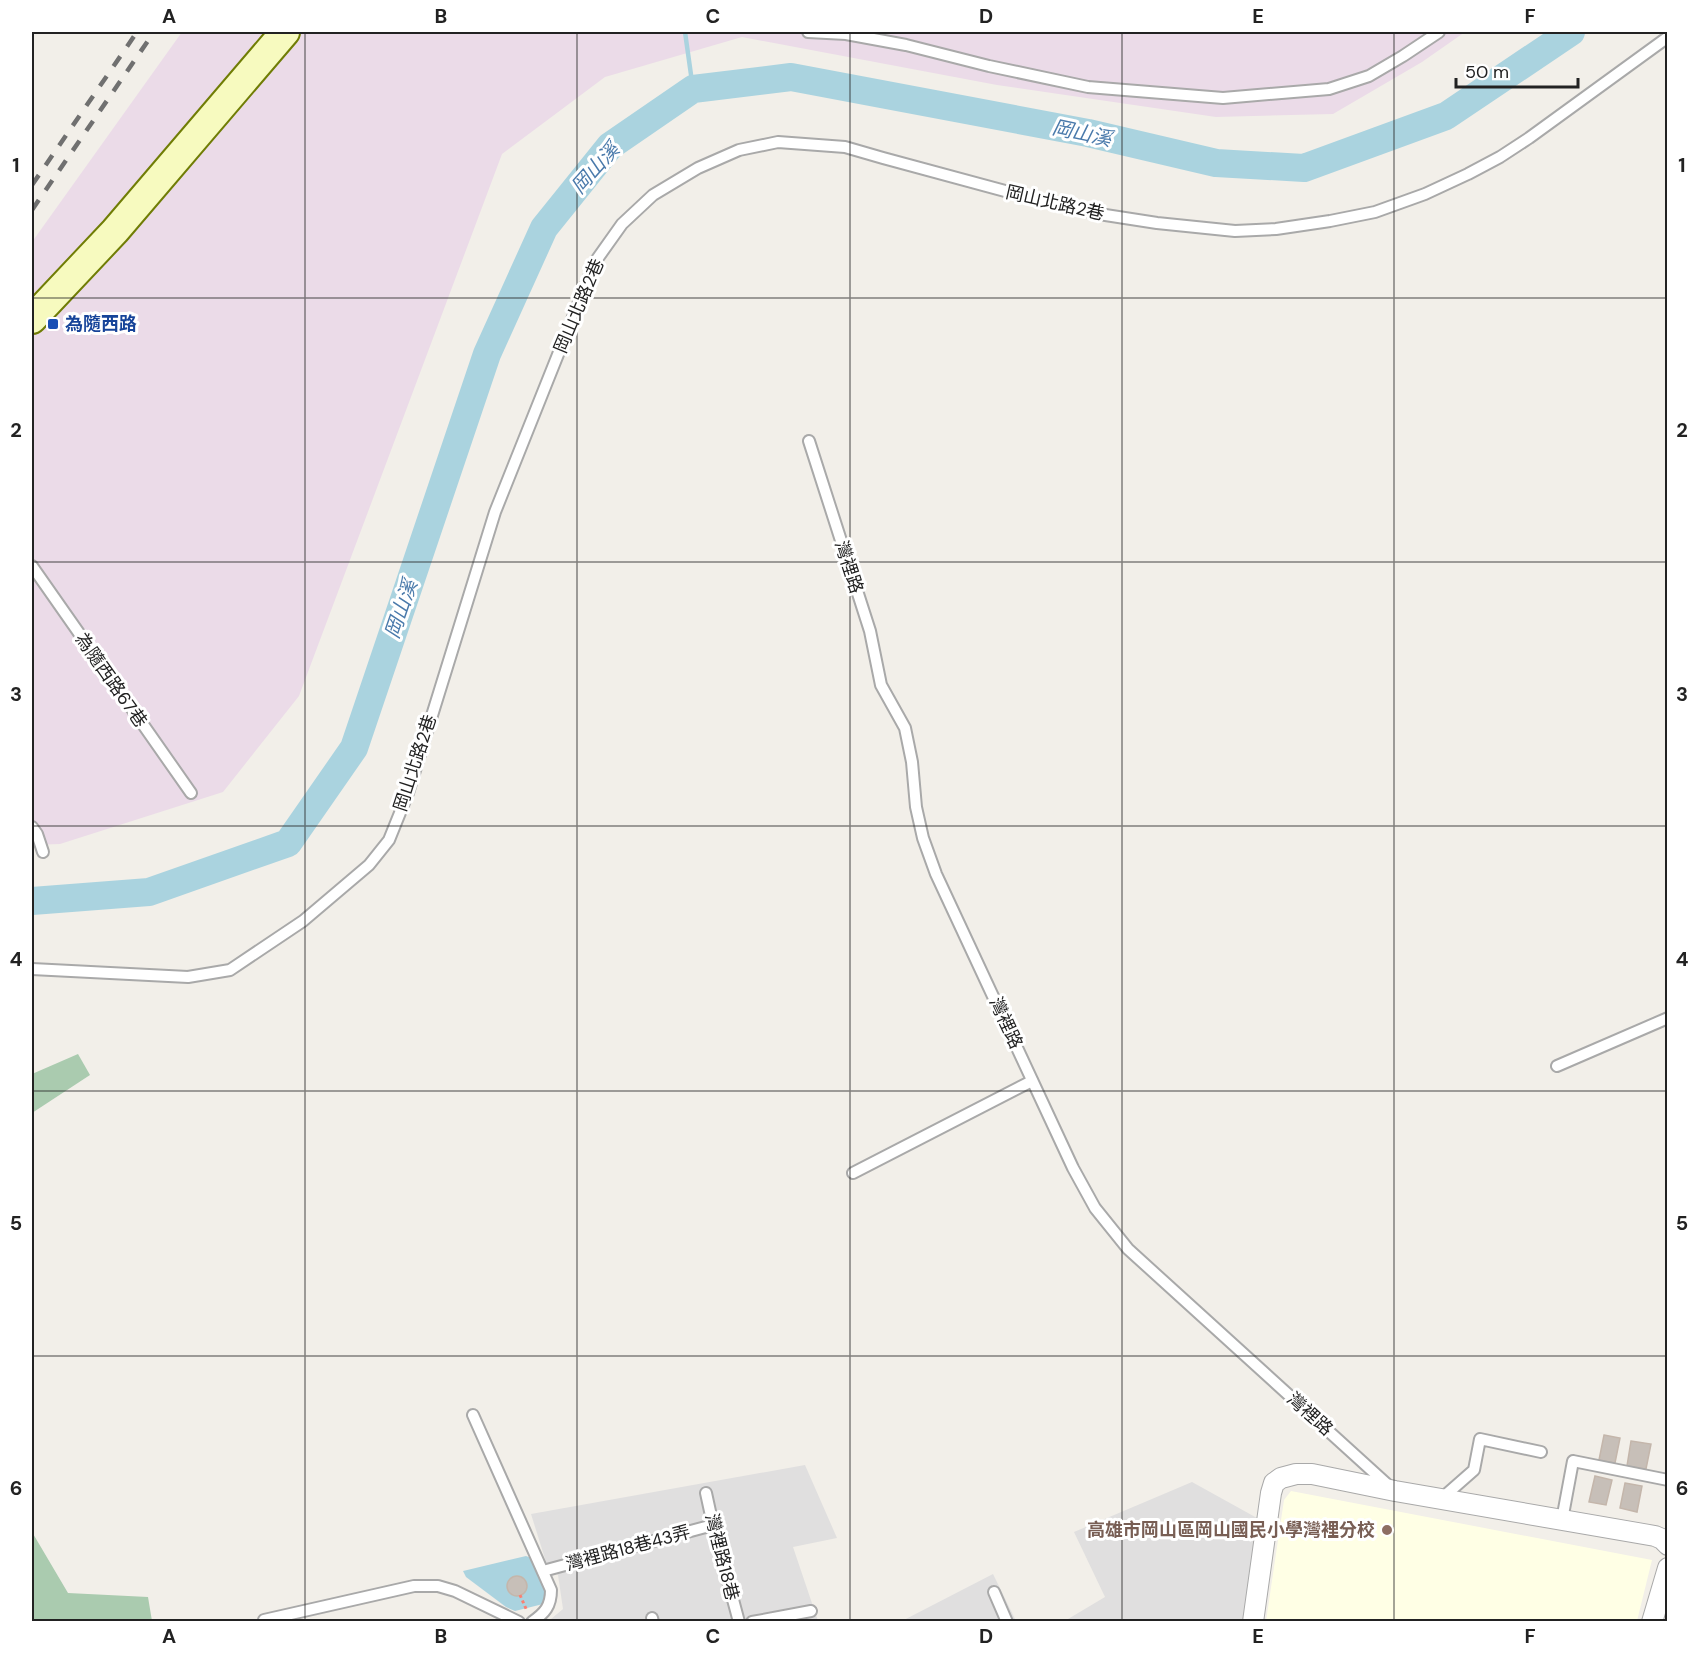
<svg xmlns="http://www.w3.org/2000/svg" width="1699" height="1653" font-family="'DM Sans','Noto Sans TC',sans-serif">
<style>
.residential{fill:#e0dfdf}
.industrial{fill:#ebdbe8}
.education{fill:#ffffe5}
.cemetery{fill:#aacbaf}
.water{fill:#aad3df}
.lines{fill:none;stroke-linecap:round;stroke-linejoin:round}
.stream{stroke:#aad3df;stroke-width:4.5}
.river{stroke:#aad3df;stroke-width:28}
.building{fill:#c7bfb8;stroke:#c4b6ab;stroke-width:1.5}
.lane-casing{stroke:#a9a9a9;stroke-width:14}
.street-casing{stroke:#a9a9a9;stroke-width:22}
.secondary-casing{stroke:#707d05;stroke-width:32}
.path{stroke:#fa8072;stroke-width:3;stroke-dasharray:3 3;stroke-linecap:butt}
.lane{stroke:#fff;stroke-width:10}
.street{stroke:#fff;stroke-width:20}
.secondary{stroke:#f7fabf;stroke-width:28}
.rail{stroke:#707070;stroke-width:4.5;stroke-dasharray:12 12;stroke-linecap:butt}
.grid{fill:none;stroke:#222;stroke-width:1.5;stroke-opacity:0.55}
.transit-dot{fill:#1a4fb4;stroke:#fff;stroke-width:2}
.education-dot{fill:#8d6e63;stroke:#fff;stroke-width:2}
.labels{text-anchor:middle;stroke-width:6;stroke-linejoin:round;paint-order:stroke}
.street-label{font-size:18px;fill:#222;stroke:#fff}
.transit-label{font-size:18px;font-weight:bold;fill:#164399;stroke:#fff;text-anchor:start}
.education-label{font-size:18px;font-weight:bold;fill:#785e54;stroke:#fff;text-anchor:end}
.water-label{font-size:20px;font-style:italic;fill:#4a7aab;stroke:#fff}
.neatline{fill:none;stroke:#222;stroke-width:2}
.grid-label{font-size:20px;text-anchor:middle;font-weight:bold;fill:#222}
</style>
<rect width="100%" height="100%" fill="#f2efe9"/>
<!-- residential -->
<g class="residential">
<path d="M805,1465L837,1538L793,1547L818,1621H552L551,1619L563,1609L558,1575L546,1562L531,1514Z"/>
<path d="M1192,1482L1257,1518L1244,1621L1063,1622L1105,1597L1074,1532Z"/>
<path d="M993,1574L1016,1621L900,1622Z"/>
</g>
<!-- industrial -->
<path class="industrial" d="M182,32H1465L1422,62L1333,114L1216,117L997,85L742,37L605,77L502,154L299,696L223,792L60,844L32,845V242Z"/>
<!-- education -->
<path class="education" d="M1291,1491L1652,1560L1637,1621H1266L1284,1500Z"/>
<!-- cemetery -->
<g class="cemetery">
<path d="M78,1054L90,1075L32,1113V1074Z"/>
<path d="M32,1532L68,1593L148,1597L152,1621H32Z"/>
</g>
<!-- water -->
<path class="water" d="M526,1556L534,1559L548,1597L543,1604L515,1611L506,1607L466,1577L463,1571Z"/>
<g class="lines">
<!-- stream -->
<path class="stream" d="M685,32L693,89"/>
<!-- river -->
<path class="river" d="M32,901L149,892L288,843L354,748L487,354L544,228L610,146L693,89L791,77L1088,133L1216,163L1304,168L1446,116L1571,32"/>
</g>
<!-- building -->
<g class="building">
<path d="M1604,1435L1620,1438L1615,1463L1599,1460Z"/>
<path d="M1631,1441L1651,1444L1646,1469L1627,1466Z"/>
<path d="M1595,1476L1612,1480L1606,1505L1589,1502Z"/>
<path d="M1625,1483L1642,1486L1637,1512L1620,1508Z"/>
<circle cx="517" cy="1586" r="10"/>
</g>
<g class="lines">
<defs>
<g id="lane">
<path d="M808,32L846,34L906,45L989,66L1088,87L1223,98L1329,89L1369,76L1403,56L1439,32"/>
<path d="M809,441L870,631L881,685L905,728L912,762L916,807L923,838L936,874L1073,1168L1095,1208L1128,1249L1390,1487"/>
<path d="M32,566L191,793"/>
<path d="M32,827L37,834L43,852"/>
<path d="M32,969L188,977L230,970L303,921L369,865L389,840L408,793L495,512L595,262L622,224L653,195L698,168L739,150L778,142L845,147L883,158L1020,195L1099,214L1157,223L1235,231L1276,229L1330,221L1375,212L1425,194L1468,174L1500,157L1529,138L1668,37"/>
<path d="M1557,1066L1668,1018"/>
<path d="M853,1173L1032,1081"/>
<path d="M473,1415L551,1590C551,1606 545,1613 532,1622"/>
<path d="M706,1493L713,1525L739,1622"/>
<path d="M1441,1499L1474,1470L1480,1439L1541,1452"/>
<path d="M1562,1520L1573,1461L1668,1480"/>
<path d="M543,1571L713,1525"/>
<path d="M994,1592L1007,1622"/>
<path d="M652,1618L653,1622"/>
<path d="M264,1620L414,1586H438L455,1591L519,1622"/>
<path d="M752,1622L811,1611"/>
</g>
<g id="street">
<path d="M1253,1622L1271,1493L1274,1483L1281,1478L1296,1474H1312L1395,1491L1655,1536L1662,1539L1668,1545"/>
<path d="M1652,1622L1668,1568"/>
</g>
<path id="secondary" d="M32,319L115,231L285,32"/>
</defs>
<!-- lane casing -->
<use href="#lane" class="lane-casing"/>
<!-- street casing -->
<use href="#street" class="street-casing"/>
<!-- secondary casing -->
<use href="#secondary" class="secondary-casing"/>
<!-- path -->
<path class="path" d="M520,1595L527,1611"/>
<!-- lane -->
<use href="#lane" class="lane"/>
<!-- street -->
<use href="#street" class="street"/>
<!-- secondary -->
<use href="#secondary" class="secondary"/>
<!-- rail -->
<g class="rail">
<path d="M32,185L137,32"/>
<path d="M32,210L154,32"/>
</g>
</g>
<!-- grid -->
<path class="grid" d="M305,32V1622M577,32V1622M850,32V1622M1122,32V1622M1394,32V1622M32,298H1668M32,562H1668M32,826H1668M32,1091H1668M32,1356H1668"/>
<!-- markers -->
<rect class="transit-dot" x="47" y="318" width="12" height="12" rx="3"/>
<circle class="education-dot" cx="1387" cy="1530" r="6"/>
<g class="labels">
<!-- street labels -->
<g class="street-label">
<text transform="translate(1055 203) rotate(13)" y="6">岡山北路2巷</text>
<text transform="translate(579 306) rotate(-67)" y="6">岡山北路2巷</text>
<text transform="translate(849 567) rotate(72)" y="6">灣裡路</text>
<text transform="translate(111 680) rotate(55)" y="6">為隨西路67巷</text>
<text transform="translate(415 763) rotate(-72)" y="6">岡山北路2巷</text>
<text transform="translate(1006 1023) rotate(65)" y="6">灣裡路</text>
<text transform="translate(1310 1414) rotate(42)" y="6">灣裡路</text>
<text transform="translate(628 1548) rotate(-15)" y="6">灣裡路18巷43弄</text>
<text transform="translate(722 1557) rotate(76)" y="6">灣裡路18巷</text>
</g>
<!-- transit labels -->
<g class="transit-label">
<text x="65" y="330">為隨西路</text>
</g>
<!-- education labels -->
<g class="education-label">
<text x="1375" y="1536">高雄市岡山區岡山國民小學灣裡分校</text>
</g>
<!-- water labels -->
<g class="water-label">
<text transform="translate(1082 133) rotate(12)" y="7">岡山溪</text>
<text transform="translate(595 168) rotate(-48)" y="7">岡山溪</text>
<text transform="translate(401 609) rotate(-71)" y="7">岡山溪</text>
</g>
</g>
<!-- border -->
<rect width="1699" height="1653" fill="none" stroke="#ffffff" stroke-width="66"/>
<!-- scale -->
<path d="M1456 78v9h122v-9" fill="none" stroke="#222222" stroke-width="3"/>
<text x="1465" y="78" font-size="18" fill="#222222" stroke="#ffffff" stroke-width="4.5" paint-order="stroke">50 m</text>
<rect x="33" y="33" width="1633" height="1587" class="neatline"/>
<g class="grid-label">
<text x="169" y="23">A</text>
<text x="441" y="23">B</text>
<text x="713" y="23">C</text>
<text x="986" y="23">D</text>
<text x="1258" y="23">E</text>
<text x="1530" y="23">F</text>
<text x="16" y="172">1</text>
<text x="1682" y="172">1</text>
<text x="16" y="437">2</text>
<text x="1682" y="437">2</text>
<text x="16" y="701">3</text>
<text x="1682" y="701">3</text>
<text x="16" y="966">4</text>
<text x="1682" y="966">4</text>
<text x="16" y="1230">5</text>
<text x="1682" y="1230">5</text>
<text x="16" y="1495">6</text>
<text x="1682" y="1495">6</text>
<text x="169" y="1643">A</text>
<text x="441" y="1643">B</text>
<text x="713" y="1643">C</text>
<text x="986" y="1643">D</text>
<text x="1258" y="1643">E</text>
<text x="1530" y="1643">F</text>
</g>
</svg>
